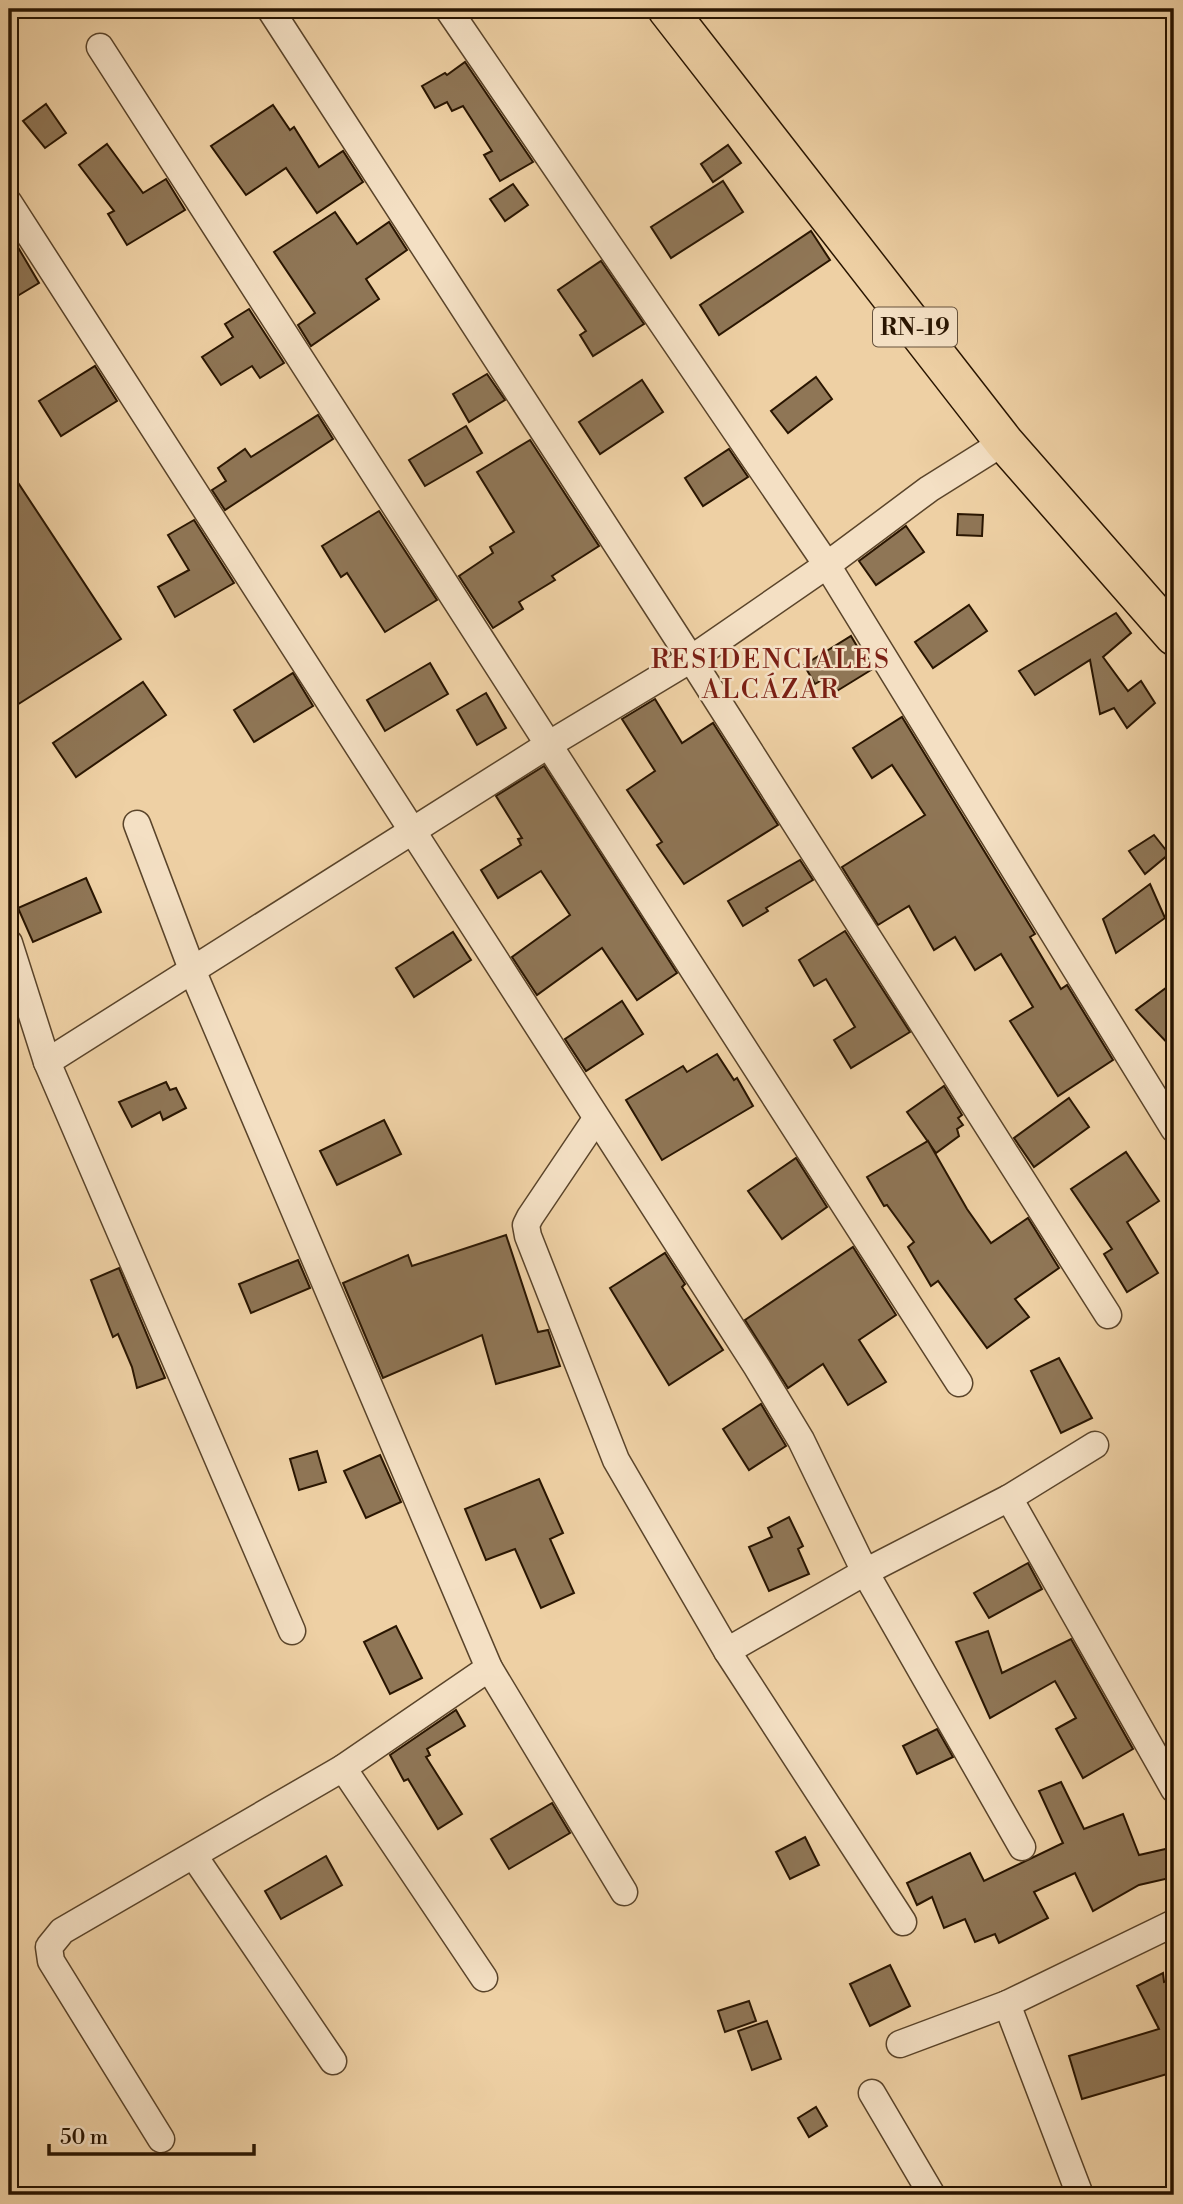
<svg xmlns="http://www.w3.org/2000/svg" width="1183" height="2204" font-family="'Libre Bodoni',serif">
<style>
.building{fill:#8f7656;stroke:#291501;stroke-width:2}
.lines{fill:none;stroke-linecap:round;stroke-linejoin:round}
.minor-casing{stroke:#5a442a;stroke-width:29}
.primary-casing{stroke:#291501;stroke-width:41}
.minor{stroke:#f4e0c4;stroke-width:26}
.primary{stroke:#eed0a4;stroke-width:38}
.labels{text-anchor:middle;stroke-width:5;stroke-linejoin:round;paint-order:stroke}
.shield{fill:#f4e0c4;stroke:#66523c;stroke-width:2}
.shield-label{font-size:23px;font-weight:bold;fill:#291501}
.neighbourhood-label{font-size:26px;letter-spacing:2px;fill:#7a1f14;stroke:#f4e0c4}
</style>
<rect width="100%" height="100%" fill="#eed0a4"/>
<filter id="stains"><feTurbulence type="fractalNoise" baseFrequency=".00286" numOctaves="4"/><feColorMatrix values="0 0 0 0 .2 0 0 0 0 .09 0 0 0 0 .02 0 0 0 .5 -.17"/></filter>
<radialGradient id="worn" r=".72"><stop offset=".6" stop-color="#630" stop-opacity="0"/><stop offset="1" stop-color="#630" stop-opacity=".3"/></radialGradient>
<!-- building -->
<g class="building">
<path d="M465,62L533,162L500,181L484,155L492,151L463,106L452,111L447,102L435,108L422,86L445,73L447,75Z"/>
<path d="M46,104L66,133L45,148L23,121Z"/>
<path d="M273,105L290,130L294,127L319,167L343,151L363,182L317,213L286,168L246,195L211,146Z"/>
<path d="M107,144L143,193L166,179L185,210L127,245L108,214L114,211L79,165Z"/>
<path d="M728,145L741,163L713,182L701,164Z"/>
<path d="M723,181L743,212L671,258L651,227Z"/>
<path d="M513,184L528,205L505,221L490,199Z"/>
<path d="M335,212L357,244L389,222L407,250L366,279L379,299L311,346L298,325L315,313L274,252Z"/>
<path d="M811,231L830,260L719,335L700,305Z"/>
<path d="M9,232L39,283L9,301Z"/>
<path d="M601,261L644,324L593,356L580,335L586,331L558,290Z"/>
<path d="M249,309L284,363L260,378L252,366L221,385L202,357L233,337L225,324Z"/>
<path d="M95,366L117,401L61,436L39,401Z"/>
<path d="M487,374L505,400L469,422L453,394Z"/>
<path d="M816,377L832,399L788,433L771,411Z"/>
<path d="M642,380L663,412L600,454L579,422Z"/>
<path d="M318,415L333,439L225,510L212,490L226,481L218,468L245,449L251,457Z"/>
<path d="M466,426L482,453L425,486L409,460Z"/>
<path d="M530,440L599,546L552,576L555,580L519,602L523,609L493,628L459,576L493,553L490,547L514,532L477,472Z"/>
<path d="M729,449L748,477L703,506L685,478Z"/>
<path d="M9,469L121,639L9,710Z"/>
<path d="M379,511L437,600L385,632L347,573L341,577L322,546Z"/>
<path d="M958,514L983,515L982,536L957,535Z"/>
<path d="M194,520L234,583L175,617L158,587L189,570L168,535Z"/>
<path d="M906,526L924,552L876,585L859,561Z"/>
<path d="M969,605L987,631L933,668L915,642Z"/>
<path d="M1116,613L1131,633L1103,657L1128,691L1141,681L1155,703L1127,728L1114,708L1100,714L1090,660L1035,695L1019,671Z"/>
<path d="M851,636L871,670L832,694L822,680L815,684L804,665Z"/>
<path d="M430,663L448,694L385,731L367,700Z"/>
<path d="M293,673L313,706L254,742L234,710Z"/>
<path d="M143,682L166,715L76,777L53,743Z"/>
<path d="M486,693L506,728L477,745L457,710Z"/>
<path d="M655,699L682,743L713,723L778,825L684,884L657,845L662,842L627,790L655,771L622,719Z"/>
<path d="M902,717L1035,934L1030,937L1061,989L1067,985L1113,1060L1058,1096L1010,1021L1033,1007L1001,954L975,970L955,937L934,950L909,906L878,925L842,867L925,815L892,765L872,778L853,748Z"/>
<path d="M544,766L677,973L637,1000L602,948L537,995L512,957L570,915L541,871L498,898L481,870L521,845L518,839L522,838L496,796Z"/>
<path d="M1154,835L1169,854L1145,874L1129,851Z"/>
<path d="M800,860L813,880L766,908L768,911L743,926L728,901Z"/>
<path d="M86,878L101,912L33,942L18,908Z"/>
<path d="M1150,884L1165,918L1116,953L1103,919Z"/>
<path d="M845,931L910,1032L851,1068L834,1040L855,1027L826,979L814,986L799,960Z"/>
<path d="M453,932L471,960L414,997L396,968Z"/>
<path d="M1174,982V1050L1136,1010Z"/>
<path d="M622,1001L643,1034L586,1071L565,1039Z"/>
<path d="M717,1054L734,1080L737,1078L753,1106L662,1160L626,1100L683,1066L687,1072Z"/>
<path d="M166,1082L170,1090L176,1088L186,1108L163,1120L160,1112L132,1127L119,1102Z"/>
<path d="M944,1086L962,1115L958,1118L963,1125L957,1129L959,1136L936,1153L907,1112Z"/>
<path d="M1069,1098L1089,1127L1034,1167L1014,1138Z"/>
<path d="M384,1120L401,1154L337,1185L320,1151Z"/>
<path d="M928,1141L967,1209L991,1243L1028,1218L1059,1268L1015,1299L1029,1317L987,1348L938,1281L931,1286L908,1247L914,1242L887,1205L884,1206L867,1177Z"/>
<path d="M1126,1152L1159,1201L1127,1222L1158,1273L1127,1292L1104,1254L1112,1249L1071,1189Z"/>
<path d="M796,1158L827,1207L782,1239L748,1191Z"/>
<path d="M506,1235L538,1332L548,1330L560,1366L496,1384L482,1335L383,1378L343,1283L408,1255L412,1266Z"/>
<path d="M853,1247L896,1315L859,1340L886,1382L848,1405L823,1364L788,1388L745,1320Z"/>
<path d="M665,1253L685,1284L682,1287L723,1350L669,1385L610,1288Z"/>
<path d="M298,1260L310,1288L251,1313L239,1284Z"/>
<path d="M119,1268L165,1378L137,1388L132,1367L118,1334L113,1337L91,1280Z"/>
<path d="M1059,1358L1092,1418L1061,1433L1031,1371Z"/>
<path d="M761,1404L786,1446L749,1470L723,1429Z"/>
<path d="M317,1451L326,1482L299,1490L290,1459Z"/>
<path d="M380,1455L401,1502L366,1518L344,1471Z"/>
<path d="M539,1479L563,1533L550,1539L574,1593L541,1608L515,1549L486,1560L465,1509Z"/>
<path d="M789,1517L803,1546L798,1549L809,1574L769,1591L749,1547L772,1537L768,1528Z"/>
<path d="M1028,1563L1042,1589L989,1618L974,1593Z"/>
<path d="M396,1626L422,1678L390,1694L364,1642Z"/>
<path d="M988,1631L1002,1673L1071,1639L1133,1749L1083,1778L1056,1729L1076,1718L1055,1681L990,1718L956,1642Z"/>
<path d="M456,1710L465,1726L427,1749L430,1755L426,1757L462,1814L438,1829L408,1779L404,1781L390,1755Z"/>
<path d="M937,1729L953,1757L917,1774L903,1746Z"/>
<path d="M1061,1782L1084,1829L1123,1814L1139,1855L1174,1847V1877L1139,1885L1093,1911L1075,1873L1034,1892L1048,1918L999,1943L995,1934L975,1942L965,1919L944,1928L932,1897L917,1905L907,1883L970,1853L984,1881L1063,1843L1039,1791Z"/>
<path d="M552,1803L570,1833L509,1869L491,1839Z"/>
<path d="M805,1837L819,1865L790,1879L776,1852Z"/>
<path d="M326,1856L342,1885L281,1919L265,1891Z"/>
<path d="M890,1965L910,2006L870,2026L850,1984Z"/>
<path d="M1163,1973L1164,1982L1174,1979V2072L1082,2099L1069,2056L1159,2029L1137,1986Z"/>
<path d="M749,2001L756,2021L725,2032L718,2011Z"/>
<path d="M767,2021L781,2059L752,2070L738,2031Z"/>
<path d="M816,2107L827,2126L809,2137L798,2118Z"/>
</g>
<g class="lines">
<defs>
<g id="minor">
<path d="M270,9L691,659L1108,1315"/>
<path d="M448,9L827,565L1174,1129"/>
<path d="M100,47L959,1383"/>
<path d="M9,203L757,1367L801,1440L865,1572L1022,1847"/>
<path d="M137,824L193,972L489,1668L624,1892"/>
<path d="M9,943L47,1062L292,1631"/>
<path d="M47,1062L548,745L691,659L827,565L929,489L1004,442"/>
<path d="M596,1119L530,1217L526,1225L528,1236L616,1460L727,1651L903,1922"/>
<path d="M1009,1498L1174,1789"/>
<path d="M727,1651L865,1572L1009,1498L1095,1445"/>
<path d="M343,1768L484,1978"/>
<path d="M194,1856L333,2061"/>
<path d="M1007,2004L1080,2195"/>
<path d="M900,2044L1007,2004L1174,1923"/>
<path d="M872,2093L932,2195"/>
<path d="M161,2139L51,1961L49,1947L62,1931L343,1768L489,1668"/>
</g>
<path id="primary" d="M667,9L1004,442L1174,636"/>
</defs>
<!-- minor casing -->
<use href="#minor" class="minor-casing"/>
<!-- primary casing -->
<use href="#primary" class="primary-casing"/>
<!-- minor -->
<use href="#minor" class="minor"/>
<!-- primary -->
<use href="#primary" class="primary"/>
</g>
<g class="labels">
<!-- shield labels -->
<rect class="shield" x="873" y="307.5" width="84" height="39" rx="5"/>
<g class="shield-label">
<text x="915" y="335">RN-19</text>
</g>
<!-- neighbourhood labels -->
<g class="neighbourhood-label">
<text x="771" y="668">RESIDENCIALES<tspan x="771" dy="30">ALCÁZAR</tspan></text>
</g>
</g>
<!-- margin -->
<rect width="1183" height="2204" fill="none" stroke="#eed0a4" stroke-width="35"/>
<rect x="10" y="10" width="1162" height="2183" fill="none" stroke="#291501" stroke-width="3.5"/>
<rect x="18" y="18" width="1148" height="2169" fill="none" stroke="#291501" stroke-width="2"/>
<!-- scale -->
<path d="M49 2144v10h205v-10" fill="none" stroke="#291501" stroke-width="3.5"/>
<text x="60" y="2144" font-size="21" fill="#291501" stroke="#f4e0c4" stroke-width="5" paint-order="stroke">50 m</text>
<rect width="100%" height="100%" filter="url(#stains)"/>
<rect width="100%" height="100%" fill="url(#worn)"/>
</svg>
